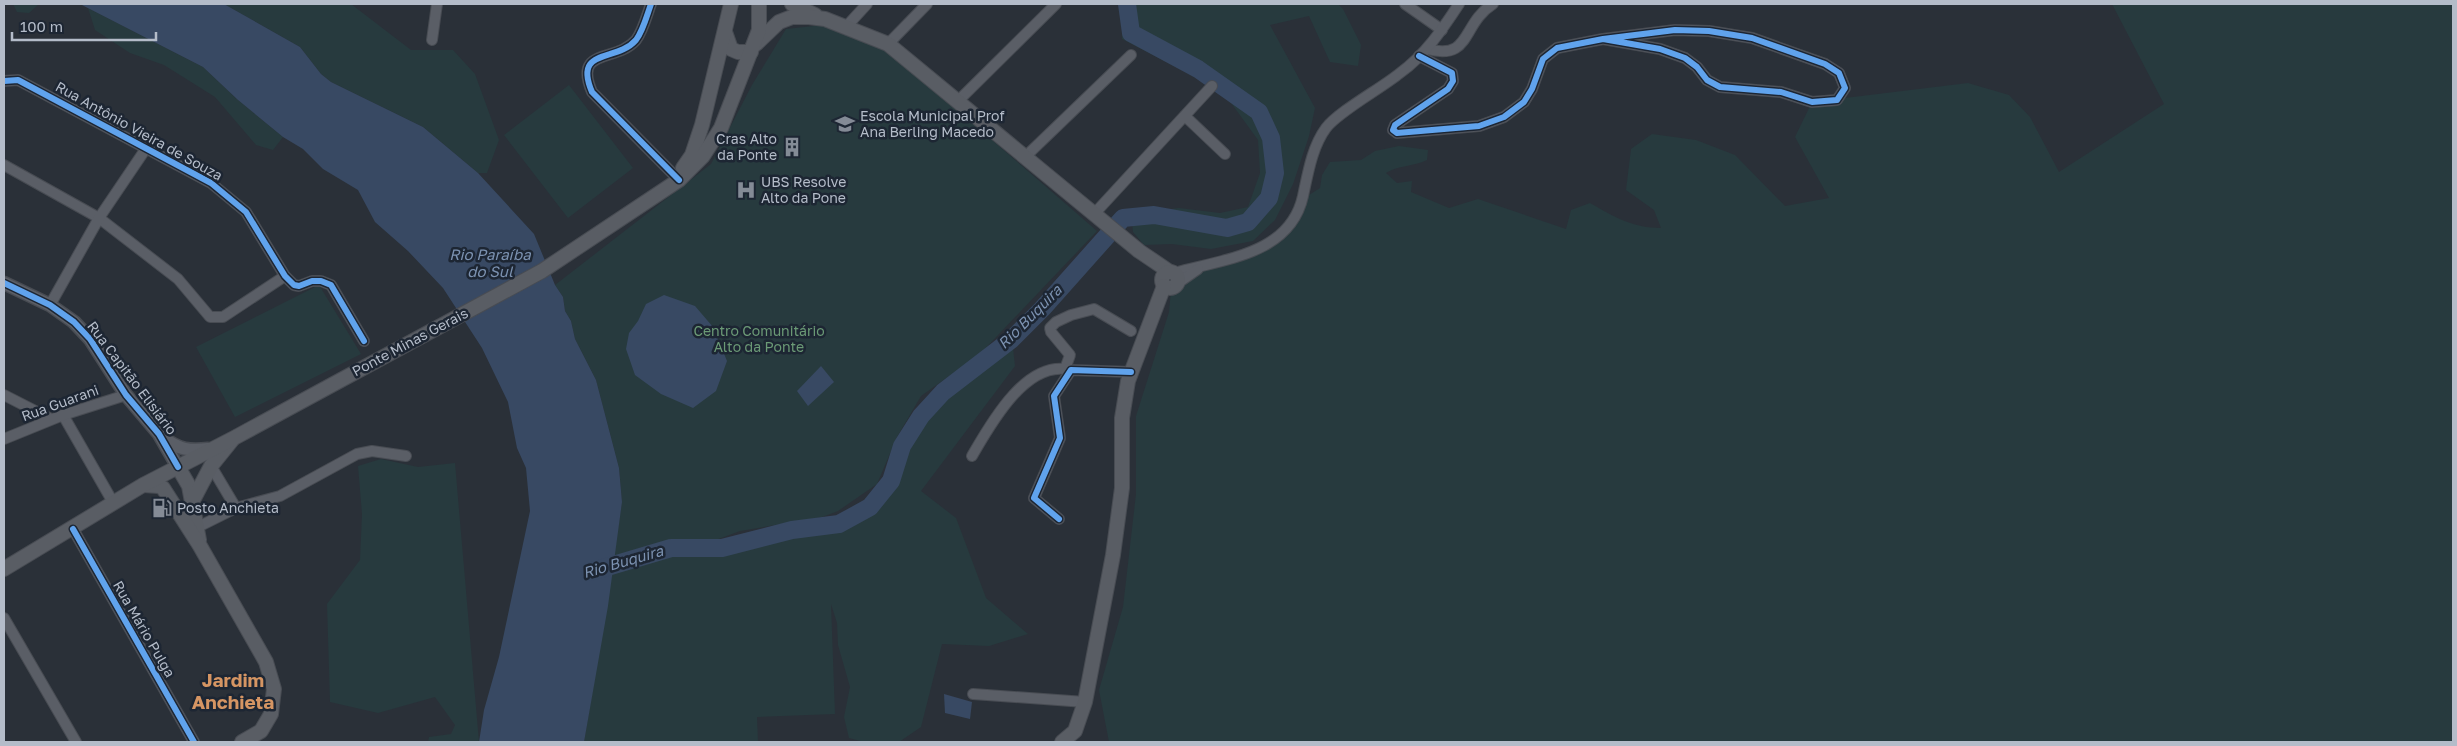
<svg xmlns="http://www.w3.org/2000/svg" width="2457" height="746" font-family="'Golos Text',sans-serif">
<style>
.green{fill:#273a3e}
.water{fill:#384963}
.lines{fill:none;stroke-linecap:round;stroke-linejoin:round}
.river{stroke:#384963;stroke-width:18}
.minor-casing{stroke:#484c53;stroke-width:12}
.tertiary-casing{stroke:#484c53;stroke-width:15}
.secondary-casing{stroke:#484c53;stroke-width:16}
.minor{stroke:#5a5e66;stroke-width:10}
.tertiary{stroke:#5a5e66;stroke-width:12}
.secondary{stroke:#595d64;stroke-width:14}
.cycleway-casing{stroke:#1d2633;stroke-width:9}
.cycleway{stroke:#60a3ed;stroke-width:6}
.labels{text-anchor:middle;stroke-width:5;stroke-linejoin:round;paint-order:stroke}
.poi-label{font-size:14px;fill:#b4bcc9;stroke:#1d2633;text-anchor:start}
.street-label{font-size:14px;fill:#b4bcc9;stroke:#1d2633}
.park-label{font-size:14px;fill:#6b9a76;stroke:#1d2633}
.water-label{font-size:15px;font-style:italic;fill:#7c92b1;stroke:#1d2633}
.district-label{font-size:19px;font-weight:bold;fill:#d59563;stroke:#1d2633}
</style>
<rect width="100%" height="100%" fill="#2a3038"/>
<!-- green -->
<g class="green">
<path d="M13,4H39L29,13L17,12Z"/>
<path d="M224,4H351L411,50H453L475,74L499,140L487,173H478L423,127L331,82L321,74L300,47Z"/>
<path d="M1122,4H1338L1343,9L1361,45L1358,66L1330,62L1309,16L1270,25L1315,108L1309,136L1293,184L1275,220L1253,241L1211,249L1172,244L1144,245L1133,232L1131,212H1147L1179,208L1220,213L1248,207L1260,173L1258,140L1226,96L1207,83L1122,39Z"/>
<path d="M2112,4H2453V742H1109L1099,690L1123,607L1136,494V416L1169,312L1171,290L1178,283L1206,264L1251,252L1292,223L1303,199L1320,188L1322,175L1330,162L1361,160L1375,151L1399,146L1428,150L1427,160C1413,167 1398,165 1386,173L1397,183L1412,181L1411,192L1449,208L1478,199L1566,229L1571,210L1590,203C1614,217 1633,228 1661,228L1654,210L1626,190L1631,149L1652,134L1696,140L1735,155L1785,206L1829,198L1795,137L1812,102L1968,83L2009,95L2030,117L2059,172L2164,104Z"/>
<path d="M88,8L203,67L238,100L283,137L273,150L256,145L215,97L164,65L130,53L95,30Z"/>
<path d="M823,25L885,47L1097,231L980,354L921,396L897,437L877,484L838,511L822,517L740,531L713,541H665L614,556L622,502L619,468L596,380L575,339L571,321L565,311L563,297L555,285L711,164L752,85L786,29Z"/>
<path d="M569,85L633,168L568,218L504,135Z"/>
<path d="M319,285L361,354L235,417L196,347Z"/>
<path d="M1012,339L1015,366L921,491L956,518L986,598L1028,634L989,646L942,644L921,727L899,742H864L849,738L844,717L850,687L838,645L837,623L831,604L835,714L757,717L758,742H584L613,566L671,548H722L792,530L839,524L870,507L891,481L902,446L921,416L943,392Z"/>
<path d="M381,459L418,467L455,463L479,742H428L429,737L451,734L455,725L435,697L378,713L330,702L327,604L360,560L362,514L358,466Z"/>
</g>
<!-- water -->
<g class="water">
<path d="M80,4H224L300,47L321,74L331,82L423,127L478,173L534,234L555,285L563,297L565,311L571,321L575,339L596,380L619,468L622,502L608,606L584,742H479L484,710L499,657L530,511L526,468L517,448L508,402L482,348L443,288L408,251L375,222L358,190L323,169L303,149L283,137L238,100L203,67Z"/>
<path d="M664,295L695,306L713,327L727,361L716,391L693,408L661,394L635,375L626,349L629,333L638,321L646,304Z"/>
<path d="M821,366L834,382L808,406L797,391Z"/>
<path d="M944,694L972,702L970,719L945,713Z"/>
</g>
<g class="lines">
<!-- river -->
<path class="river" d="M590,572L671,548H722L792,530L839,524L870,507L891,481L902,446L921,416L943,392L1012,339L1042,309L1123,218L1154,215L1227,228L1248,222L1269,198L1275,173L1271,138L1259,112L1198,69L1131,33L1127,4"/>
<defs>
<g id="minor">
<path d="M651,4C647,15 643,31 636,40C616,63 573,47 592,92L679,180"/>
<path d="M1405,4L1442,30"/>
<path d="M845,28L867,4"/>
<path d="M432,40L437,4"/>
<path d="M888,44L927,4"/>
<path d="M1427,49C1472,61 1461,24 1493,4"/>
<path d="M1419,56L1452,73L1453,81L1448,89L1395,125L1393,130L1397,133L1479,126L1504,117L1524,102L1532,89L1543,59L1557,48L1603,39L1675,30L1709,31L1752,38L1825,64L1839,73L1845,88L1837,100L1812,102L1781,92L1720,87L1707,80L1697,67L1685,58L1660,49L1603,39"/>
<path d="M4,81L18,80L211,183L246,212L285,276L294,285L299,286L312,281H321L331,285L364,341"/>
<path d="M957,102L1056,4"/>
<path d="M1185,116L1225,154"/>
<path d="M1026,156L1131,55"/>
<path d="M4,165L99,218L178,279L210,317H223L285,276"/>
<path d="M1095,213L1212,86"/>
<path d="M1174,273C1223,259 1290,255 1303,196C1308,173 1312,147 1326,128C1339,111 1382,88 1400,73C1425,55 1442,30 1459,4"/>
<path d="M1178,283L1198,269"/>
<path d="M50,305L99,218L147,147"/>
<path d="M1065,369L1070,355L1051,332L1050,328L1056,322L1071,315L1094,309L1131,331"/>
<path d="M4,395L51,419"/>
<path d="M63,415L114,504"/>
<path d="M4,439L63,415L126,395"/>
<path d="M972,456C990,425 1026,359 1070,370"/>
<path d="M211,466L236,508"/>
<path d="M1059,519L1034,498L1060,438L1054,396L1071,370L1131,372"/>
<path d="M198,527L236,508L280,496L357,454L372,451L406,456"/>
<path d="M73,529L194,742"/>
<path d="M4,618L76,742"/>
<path d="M973,694L1085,702"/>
</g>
<g id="tertiary">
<path d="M4,283L50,305L74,322L90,339L126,395L159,434L178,467"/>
<path d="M164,438C179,450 190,451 208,449"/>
</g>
<g id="secondary">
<path d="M792,4L815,15"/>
<path d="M725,32L731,49L738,52H751"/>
<path d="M756,44L779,22L792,17H809L825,19L888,44L1139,251L1170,272"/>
<path d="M683,168L692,155L702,125L731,4"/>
<circle cx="1170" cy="280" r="8"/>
<path d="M178,467L189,486L199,540"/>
<path d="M144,485L159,486L163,488L200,546L266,662L274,689L271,714L261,731L242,742"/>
<path d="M192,502L211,466L232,440"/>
<path d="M4,569L143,485L234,438L542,271L679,180L703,156L721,128L759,30V4"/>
<path d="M1062,742L1075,731L1085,702L1113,555L1122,488V418L1128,381L1164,286"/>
</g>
</defs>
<!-- minor casing -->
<use href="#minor" class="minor-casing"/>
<!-- tertiary casing -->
<use href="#tertiary" class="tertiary-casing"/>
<!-- secondary casing -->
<use href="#secondary" class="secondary-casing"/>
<!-- minor -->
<use href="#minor" class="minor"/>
<!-- tertiary -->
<use href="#tertiary" class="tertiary"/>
<!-- secondary -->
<use href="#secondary" class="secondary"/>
<defs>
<g id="cycleway">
<path d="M651,4C647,15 643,31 636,40C616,63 573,47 592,92L679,180"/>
<path d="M1419,56L1452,73L1453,81L1448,89L1395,125L1393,130L1397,133L1479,126L1504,117L1524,102L1532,89L1543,59L1557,48L1603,39L1675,30L1709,31L1752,38L1825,64L1839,73L1845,88L1837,100L1812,102L1781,92L1720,87L1707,80L1697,67L1685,58L1660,49L1603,39"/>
<path d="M4,81L18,80L211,183L246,212L285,276L294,285L299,286L312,281H321L331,285L364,341"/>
<path d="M4,283L50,305L74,322L90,339L126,395L159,434L178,467"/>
<path d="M1059,519L1034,498L1060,438L1054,396L1071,370L1131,372"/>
<path d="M73,529L194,742"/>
</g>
</defs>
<!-- cycleway casing -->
<use href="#cycleway" class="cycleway-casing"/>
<!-- cycleway -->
<use href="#cycleway" class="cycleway"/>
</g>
<!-- icons -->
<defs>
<symbol id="school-bare" viewBox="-9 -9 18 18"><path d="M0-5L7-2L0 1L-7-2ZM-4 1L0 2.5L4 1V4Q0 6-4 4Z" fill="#848b96" stroke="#1d2633" stroke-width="2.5" paint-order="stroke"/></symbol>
<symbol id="building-bare" viewBox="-9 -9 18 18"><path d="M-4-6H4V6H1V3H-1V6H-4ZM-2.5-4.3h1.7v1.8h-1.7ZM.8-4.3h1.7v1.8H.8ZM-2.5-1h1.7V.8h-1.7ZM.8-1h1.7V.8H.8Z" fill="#848b96" stroke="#1d2633" stroke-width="2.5" paint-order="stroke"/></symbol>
<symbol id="hospital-bare" viewBox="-9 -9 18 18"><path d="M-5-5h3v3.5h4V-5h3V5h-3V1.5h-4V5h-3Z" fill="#848b96" stroke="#1d2633" stroke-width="2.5" paint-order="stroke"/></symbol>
<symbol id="fuel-bare" viewBox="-9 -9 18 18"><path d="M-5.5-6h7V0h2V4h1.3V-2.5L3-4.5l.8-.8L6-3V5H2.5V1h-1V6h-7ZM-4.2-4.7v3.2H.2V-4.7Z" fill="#848b96" stroke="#1d2633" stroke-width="2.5" paint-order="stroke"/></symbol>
</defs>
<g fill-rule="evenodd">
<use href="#school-bare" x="831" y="110" width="28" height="28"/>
<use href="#building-bare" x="778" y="133" width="28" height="28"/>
<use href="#hospital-bare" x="732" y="176" width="28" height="28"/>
<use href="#fuel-bare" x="148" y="494" width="28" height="28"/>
</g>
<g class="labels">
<!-- poi labels -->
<g class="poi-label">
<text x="860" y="121">Escola Municipal Prof<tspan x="860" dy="16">Ana Berling Macedo</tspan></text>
<text x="777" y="144" text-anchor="end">Cras Alto<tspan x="777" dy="16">da Ponte</tspan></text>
<text x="761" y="187">UBS Resolve<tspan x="761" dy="16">Alto da Pone</tspan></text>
<text x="177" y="513">Posto Anchieta</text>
</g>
<!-- street labels -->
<g class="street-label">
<text transform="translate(139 131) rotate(29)" y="5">Rua Antônio Vieira de Souza</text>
<text transform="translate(410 342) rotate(-28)" y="5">Ponte Minas Gerais</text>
<text transform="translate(132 378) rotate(53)" y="5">Rua Capitão Elisiário</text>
<text transform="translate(60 403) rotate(-20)" y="5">Rua Guarani</text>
<text transform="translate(144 629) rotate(60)" y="5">Rua Mário Pulga</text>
</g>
<!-- park labels -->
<g class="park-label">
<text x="759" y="336">Centro Comunitário<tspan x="759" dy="16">Alto da Ponte</tspan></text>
</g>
<!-- water labels -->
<g class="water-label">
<text x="490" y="260">Rio Paraíba<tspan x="490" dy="17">do Sul</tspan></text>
<text transform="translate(1030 317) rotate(-45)" y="5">Rio Buquira</text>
<text transform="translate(623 562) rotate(-16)" y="5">Rio Buquira</text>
</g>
<!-- district labels -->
<g class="district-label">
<text x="233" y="687">Jardim<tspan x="233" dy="22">Anchieta</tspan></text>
</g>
</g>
<!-- border -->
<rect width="2457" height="746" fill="none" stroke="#b4bcc9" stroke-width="10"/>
<!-- scale -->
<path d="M12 32v8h144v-8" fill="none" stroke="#b4bcc9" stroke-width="2.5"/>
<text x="20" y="32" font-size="15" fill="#b4bcc9" stroke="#1d2633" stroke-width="4" paint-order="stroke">100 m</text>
</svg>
